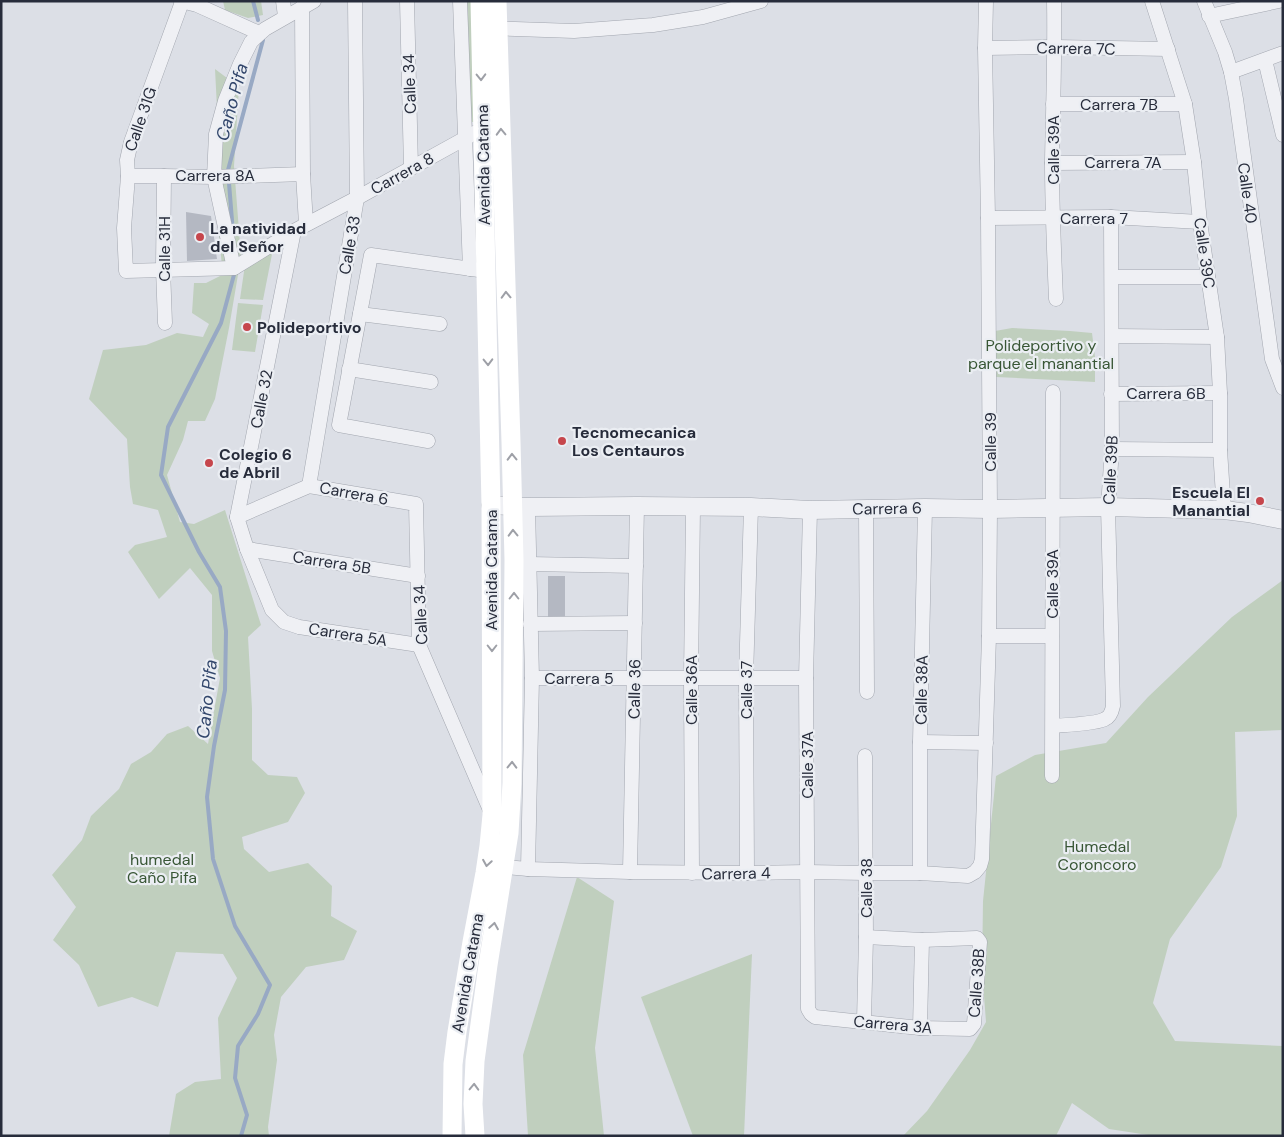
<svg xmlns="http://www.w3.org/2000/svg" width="1284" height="1137" font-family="'DM Sans',sans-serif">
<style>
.green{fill:#c0cfbe}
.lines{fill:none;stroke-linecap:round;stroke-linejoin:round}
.stream{stroke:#98a9c4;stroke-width:4}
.building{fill:#b4b8c2}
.minor-casing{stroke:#a2a6af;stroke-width:15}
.tertiary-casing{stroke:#a2a6af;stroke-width:19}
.minor{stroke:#eff0f4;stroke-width:14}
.tertiary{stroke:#eff0f4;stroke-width:18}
.secondary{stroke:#fff;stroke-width:19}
.oneway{stroke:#9ea0a7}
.poi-dot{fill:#c6464c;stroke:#ebeef3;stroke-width:2}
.labels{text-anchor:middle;stroke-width:4.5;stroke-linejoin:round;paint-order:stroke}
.street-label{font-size:16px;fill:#272c3b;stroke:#ebeef3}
.poi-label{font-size:16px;font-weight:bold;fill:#272c3b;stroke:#ebeef3;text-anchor:start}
.park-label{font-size:16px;fill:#385635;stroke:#ebeef3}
.water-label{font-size:18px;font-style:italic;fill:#33476c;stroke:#ebeef3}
</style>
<rect width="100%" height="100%" fill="#dcdfe6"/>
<!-- green -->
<g class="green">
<path d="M223,1H261L263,15L248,18L225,10Z"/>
<path d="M462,1H475L477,122H466Z"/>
<path d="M215,69L231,81L240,71L234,166L241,257L229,328L215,399L205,421H188L183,440L167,475L180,522L194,524L225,510L261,625L248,637L252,709V760L268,775L297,777L305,793L288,822L242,837L244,849L269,872L308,863L332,886L331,916L357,931L344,960L306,967L281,997L274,1035L277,1060L268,1127L269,1136H169L176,1094L195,1082L221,1079L218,1018L237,978L223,954L176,952L158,1007L132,997L98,1007L79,965L53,940L76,907L52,875L82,840L91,816L119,789L131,764L151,752L167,734L188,726L208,744L220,678L212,651V595L190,568L159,599L128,552L135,545L167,537L158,510L133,504L130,487L127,439L89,399L103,350L146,345L177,333L203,337L209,324L192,313L194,283H206L220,276L222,266L210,146L217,108Z"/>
<path d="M275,239L263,300L240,299L246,258Z"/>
<path d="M238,303L263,305L255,352L232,350Z"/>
<path d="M1012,328L1070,331L1092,333L1095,357V382L996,377L995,331Z"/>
<path d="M1283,580V730L1235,732L1237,816L1221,867L1170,939L1153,1003L1175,1041L1283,1046V1136H1155L1109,1129L1072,1103L1056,1136H903L927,1111L970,1050L986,1022L982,970L983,901L996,776L1035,755L1106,743L1148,697L1232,617Z"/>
<path d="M577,877L614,901L595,1048L604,1136H528L523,1055Z"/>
<path d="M752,954L744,1136H693L641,997Z"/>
</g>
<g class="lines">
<!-- stream -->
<g class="stream">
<path d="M253,1L258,20"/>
<path d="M228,170L263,40"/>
<path d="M229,183L233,233"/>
<path d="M235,271L221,323L168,427L161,475L199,552L220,587L226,631L225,690L214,746L207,797L213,859L235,926L270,985L258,1014L238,1046L235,1078L247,1115L241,1136"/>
</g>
</g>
<!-- building -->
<g class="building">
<path d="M186,212L211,216L217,259L187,261Z"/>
<rect x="548" y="576" width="17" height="46"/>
</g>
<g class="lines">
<defs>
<g id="minor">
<path d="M181,1L197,5L259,33"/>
<path d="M283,1L285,16"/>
<path d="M407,1L411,168"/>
<path d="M460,1L470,269"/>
<path d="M1054,1C1055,55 1053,108 1052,161C1052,207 1054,253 1056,299"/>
<path d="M1152,1L1185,104L1194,162L1200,222L1217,337L1220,393V450L1224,510"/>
<path d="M1204,1L1225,52L1231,72L1236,99L1272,359L1283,388"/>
<path d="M182,2L131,142L127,160L128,176L124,228L126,271L234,268L294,231L357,198L482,129"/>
<path d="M302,7L303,174L306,224"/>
<path d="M1209,16L1279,1"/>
<path d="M490,28L574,31L653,25L703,17L761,1"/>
<path d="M985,48L1055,47L1168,49"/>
<path d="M1265,60L1283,135"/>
<path d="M1231,72L1283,53"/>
<path d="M1053,104H1185"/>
<path d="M1052,163L1194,162"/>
<path d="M128,176H164L214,177L303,174"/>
<path d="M164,176L163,269L165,323"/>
<path d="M988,218L1111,217L1200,222"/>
<path d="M294,231L237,517L247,549L272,610L284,622L299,627L419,645"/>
<path d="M234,268L214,177L216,134L225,101L240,64L251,42L255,38L265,29L314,1"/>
<path d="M1112,277H1208"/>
<path d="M360,314L440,324"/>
<path d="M1112,336L1217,337"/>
<path d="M349,369L431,382"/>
<path d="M1111,394L1220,393"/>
<path d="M428,441L339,425L371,255L486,271"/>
<path d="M1112,449L1220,450"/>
<path d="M309,486L357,198L355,1"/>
<path d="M866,509L867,692"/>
<path d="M810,510L806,678L808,1009L811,1014L815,1017L920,1028L970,1029L974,1024L980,942L977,938L922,940L866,937"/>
<path d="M237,517L309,486L416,504L419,645L490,810"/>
<path d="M247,549L418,576"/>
<path d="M529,564L636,566"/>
<path d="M530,624L635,623"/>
<path d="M989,636H1052"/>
<path d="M532,678H806"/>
<path d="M1053,726C1064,725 1097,724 1105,719C1110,717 1112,711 1113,706L1108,507L1112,449L1111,217"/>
<path d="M920,742L986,743"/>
<path d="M1052,776L1053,392"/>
<path d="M504,867L528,869L630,872L747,873L807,872L866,873H920L968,876L975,872L980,866L982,859L989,636L990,509L988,218L985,48L986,1"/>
<path d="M528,869L532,678L528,507"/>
<path d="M630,872L637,506"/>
<path d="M692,873L691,678L693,507"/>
<path d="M747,873L746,678L751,507"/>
<path d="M920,873V742L925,508"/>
<path d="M864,1021L866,937L865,756"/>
<path d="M920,1028L922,940"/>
</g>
<path id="tertiary" d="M491,505L528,507L637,506L751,507L810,510L925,508L990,509L1108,507L1224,510L1248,513L1283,520"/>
</defs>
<!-- minor casing -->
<use href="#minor" class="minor-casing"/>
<!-- tertiary casing -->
<use href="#tertiary" class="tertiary-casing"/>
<!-- minor -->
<use href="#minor" class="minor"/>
<!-- tertiary -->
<use href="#tertiary" class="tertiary"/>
<!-- secondary -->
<g class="secondary">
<path d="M452,1136L453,1064L457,1032L472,942L485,873L489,846L492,815L491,505L480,1"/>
<path d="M475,1136L473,1104L475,1061L488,965L509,833L512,783L514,560L511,442L497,1"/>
</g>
</g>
<!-- one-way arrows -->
<defs><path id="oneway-chevron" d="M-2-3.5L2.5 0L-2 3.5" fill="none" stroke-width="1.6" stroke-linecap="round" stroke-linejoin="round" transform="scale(1.25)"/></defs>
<g class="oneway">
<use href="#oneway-chevron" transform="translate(481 77) rotate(89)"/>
<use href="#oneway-chevron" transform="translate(501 132) rotate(-92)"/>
<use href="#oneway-chevron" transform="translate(506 295) rotate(-92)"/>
<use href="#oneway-chevron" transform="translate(488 362) rotate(89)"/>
<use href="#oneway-chevron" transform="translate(512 457) rotate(-91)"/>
<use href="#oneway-chevron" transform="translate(513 533) rotate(-91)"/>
<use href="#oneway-chevron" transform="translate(514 596) rotate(-90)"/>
<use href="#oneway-chevron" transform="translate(492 648) rotate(90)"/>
<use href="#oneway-chevron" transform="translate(512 765) rotate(-89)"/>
<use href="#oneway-chevron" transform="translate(487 863) rotate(99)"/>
<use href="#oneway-chevron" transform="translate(494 926) rotate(-81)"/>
<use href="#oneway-chevron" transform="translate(474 1087) rotate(-88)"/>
</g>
<!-- markers -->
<g class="poi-dot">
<circle cx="200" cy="237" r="5"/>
<circle cx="247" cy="327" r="5"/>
<circle cx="562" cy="441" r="5"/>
<circle cx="209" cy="463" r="5"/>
<circle cx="1260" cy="501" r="5"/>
</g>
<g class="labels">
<!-- street labels -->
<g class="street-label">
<text transform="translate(1076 48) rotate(1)" y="6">Carrera 7C</text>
<text transform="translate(409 84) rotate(-92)" y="6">Calle 34</text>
<text x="1119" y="110">Carrera 7B</text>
<text transform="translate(140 119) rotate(-71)" y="6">Calle 31G</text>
<text transform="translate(1053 150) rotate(-90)" y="6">Calle 39A</text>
<text x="1123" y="168">Carrera 7A</text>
<text transform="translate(483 165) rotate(-91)" y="6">Avenida Catama</text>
<text transform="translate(402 173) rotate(-29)" y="6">Carrera 8</text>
<text x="215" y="181">Carrera 8A</text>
<text transform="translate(1248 193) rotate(82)" y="6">Calle 40</text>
<text x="1094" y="224">Carrera 7</text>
<text transform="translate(349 245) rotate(-80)" y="6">Calle 33</text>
<text transform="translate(164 249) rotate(-90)" y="6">Calle 31H</text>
<text transform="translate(1205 253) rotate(82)" y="6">Calle 39C</text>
<text x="1166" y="399">Carrera 6B</text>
<text transform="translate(261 399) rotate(-79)" y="6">Calle 32</text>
<text transform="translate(990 442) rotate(-90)" y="6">Calle 39</text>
<text transform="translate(1110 470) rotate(-87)" y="6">Calle 39B</text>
<text transform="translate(354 493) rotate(10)" y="6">Carrera 6</text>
<text transform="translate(887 508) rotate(-1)" y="6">Carrera 6</text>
<text transform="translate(332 562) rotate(9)" y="6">Carrera 5B</text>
<text transform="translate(491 570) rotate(-90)" y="6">Avenida Catama</text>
<text transform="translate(1052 584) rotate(-90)" y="6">Calle 39A</text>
<text transform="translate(420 615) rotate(-93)" y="6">Calle 34</text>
<text transform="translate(348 634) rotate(9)" y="6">Carrera 5A</text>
<text x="579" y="684">Carrera 5</text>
<text transform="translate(634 689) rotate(-89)" y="6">Calle 36</text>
<text transform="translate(691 690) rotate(-90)" y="6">Calle 36A</text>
<text transform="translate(746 690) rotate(-90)" y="6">Calle 37</text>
<text transform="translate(921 690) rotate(-89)" y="6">Calle 38A</text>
<text transform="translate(807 765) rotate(-90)" y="6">Calle 37A</text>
<text transform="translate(736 873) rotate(-1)" y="6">Carrera 4</text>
<text transform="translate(866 888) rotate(-90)" y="6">Calle 38</text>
<text transform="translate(467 973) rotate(-80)" y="6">Avenida Catama</text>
<text transform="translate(976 983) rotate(-86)" y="6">Calle 38B</text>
<text transform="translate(893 1024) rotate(5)" y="6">Carrera 3A</text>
</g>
<!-- poi labels -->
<g class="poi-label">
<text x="210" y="234">La natividad<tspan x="210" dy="18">del Señor</tspan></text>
<text x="257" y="333">Polideportivo</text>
<text x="572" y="438">Tecnomecanica<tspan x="572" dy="18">Los Centauros</tspan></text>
<text x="219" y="460">Colegio 6<tspan x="219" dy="18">de Abril</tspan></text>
<text x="1250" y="498" text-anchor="end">Escuela El<tspan x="1250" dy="18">Manantial</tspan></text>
</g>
<!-- park labels -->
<g class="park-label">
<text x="1041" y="351">Polideportivo y<tspan x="1041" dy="18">parque el manantial</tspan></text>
<text x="1097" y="852">Humedal<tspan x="1097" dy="18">Coroncoro</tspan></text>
<text x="162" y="865">humedal<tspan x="162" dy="18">Caño Pifa</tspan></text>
</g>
<!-- water labels -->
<g class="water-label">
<text transform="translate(232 102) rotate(-75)" y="6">Caño Pifa</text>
<text transform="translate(207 699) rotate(-84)" y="6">Caño Pifa</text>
</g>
</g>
<!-- border -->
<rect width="1284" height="1137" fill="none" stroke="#272c3b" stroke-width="5"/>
</svg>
